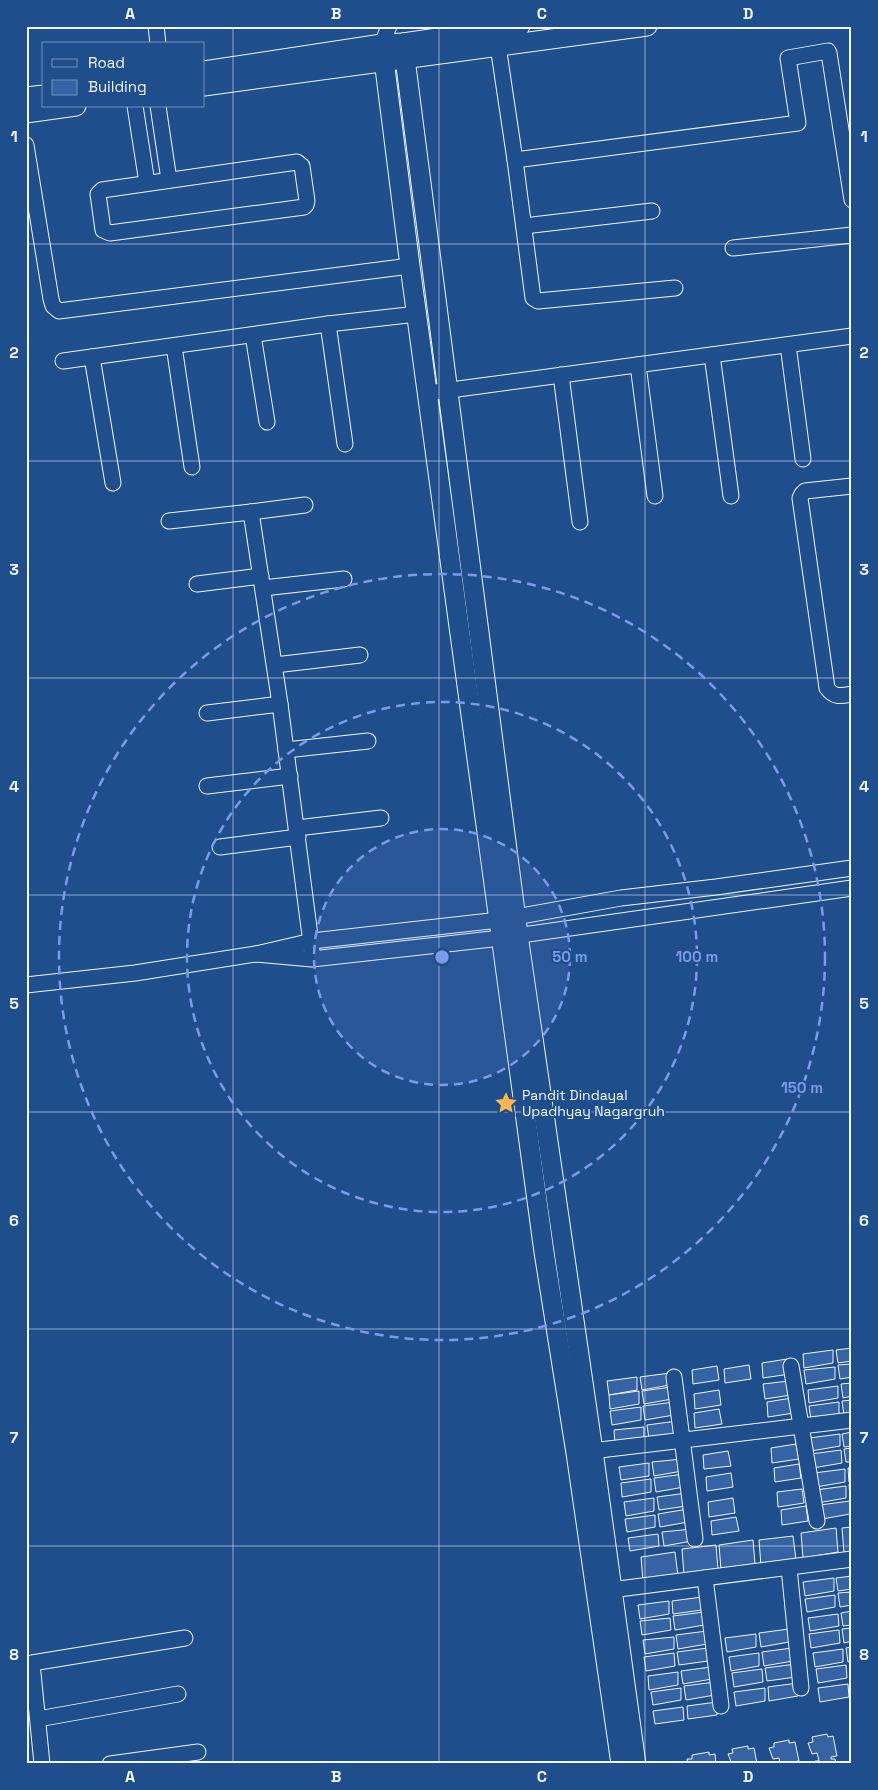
<svg xmlns="http://www.w3.org/2000/svg" width="878" height="1790" font-family="'Space Grotesk',sans-serif">
<style>
.building{fill:#3563a3;stroke:#f2f6ff}
.lines{fill:none;stroke-linecap:round;stroke-linejoin:round}
.minor-casing{stroke:#f2f6ff;stroke-width:17}
.tertiary-casing{stroke:#f2f6ff;stroke-width:21}
.minor{stroke:#1f4e8c;stroke-width:15}
.tertiary{stroke:#1f4e8c;stroke-width:19}
.grid{fill:none;stroke:#f2f6ff;stroke-width:1;stroke-opacity:0.55}
.ring{fill:none;stroke:#7d9aea;stroke-width:2.5;stroke-dasharray:9 6}
.labels{text-anchor:middle;stroke-width:4;stroke-linejoin:round;paint-order:stroke}
.poi-label{font-size:14px;fill:#f2f6ff;stroke:#1f4e8c;text-anchor:start}
.centre{fill:#7d9aea;stroke:#1f4e8c;stroke-width:2.5}
.ring-label{font-size:15px;text-anchor:middle;font-weight:bold;fill:#7d9aea;stroke:#1f4e8c;stroke-width:4;stroke-linejoin:round;paint-order:stroke}
.neatline{fill:none;stroke:#f2f6ff;stroke-width:2}
.grid-label{font-size:16px;text-anchor:middle;font-weight:bold;fill:#f2f6ff}
</style>
<rect width="100%" height="100%" fill="#1f4e8c"/>
<!-- building -->
<g class="building">
<path d="M852,1348V1361L838,1363L836,1350Z"/>
<path d="M833,1350V1363L804,1368L803,1354Z"/>
<path d="M787,1359L790,1374L763,1378L762,1363Z"/>
<path d="M852,1364V1377L840,1379L838,1365Z"/>
<path d="M749,1365L751,1379L725,1383L724,1369Z"/>
<path d="M717,1366L719,1380L693,1384L692,1370Z"/>
<path d="M835,1367V1379L806,1384L804,1370Z"/>
<path d="M670,1373V1385L642,1390L640,1377Z"/>
<path d="M637,1377V1390L609,1395L607,1381Z"/>
<path d="M789,1381L791,1395L765,1399L763,1384Z"/>
<path d="M852,1383V1396L843,1398L841,1384Z"/>
<path d="M838,1386V1398L809,1403L808,1390Z"/>
<path d="M672,1387V1399L644,1404L642,1391Z"/>
<path d="M719,1390L721,1405L695,1409L694,1394Z"/>
<path d="M639,1391V1404L610,1409L609,1395Z"/>
<path d="M792,1398L794,1413L768,1417L767,1402Z"/>
<path d="M852,1400V1413L844,1415L842,1401Z"/>
<path d="M674,1402V1415L645,1420L643,1406Z"/>
<path d="M839,1402V1415L811,1420L809,1406Z"/>
<path d="M641,1407V1420L612,1425L610,1411Z"/>
<path d="M719,1409L722,1424L695,1428L694,1413Z"/>
<path d="M677,1421V1434L649,1439L647,1425Z"/>
<path d="M644,1427V1439L615,1444L614,1430Z"/>
<path d="M852,1432V1446L844,1447L842,1434Z"/>
<path d="M840,1434V1446L811,1451L809,1438Z"/>
<path d="M796,1444L799,1459L772,1463L771,1448Z"/>
<path d="M852,1448V1462H846L844,1449Z"/>
<path d="M841,1450L842,1463L813,1468L811,1454Z"/>
<path d="M728,1451L731,1466L704,1469L703,1455Z"/>
<path d="M682,1459V1471L654,1476L652,1462Z"/>
<path d="M649,1463V1476L621,1480L619,1467Z"/>
<path d="M799,1464L801,1478L775,1482L774,1468Z"/>
<path d="M852,1467V1481L849,1482L848,1468Z"/>
<path d="M845,1469V1482L816,1487L814,1473Z"/>
<path d="M731,1473L733,1487L707,1491L706,1477Z"/>
<path d="M684,1474V1487L656,1492L654,1478Z"/>
<path d="M651,1479V1492L622,1497L621,1483Z"/>
<path d="M849,1484H852V1498H850Z"/>
<path d="M846,1486V1498L817,1503L815,1490Z"/>
<path d="M802,1489L804,1503L778,1507L777,1492Z"/>
<path d="M687,1493V1506L659,1510L657,1497Z"/>
<path d="M654,1498V1511L626,1516L624,1502Z"/>
<path d="M733,1498L735,1513L709,1517L708,1502Z"/>
<path d="M850,1501V1514L822,1519L820,1505Z"/>
<path d="M806,1506L808,1521L782,1525L781,1510Z"/>
<path d="M688,1509V1522L660,1527L658,1514Z"/>
<path d="M655,1515V1527L627,1532L625,1519Z"/>
<path d="M736,1517L739,1531L712,1535L711,1521Z"/>
<path d="M852,1527V1552L844,1553L842,1528Z"/>
<path d="M836,1528L838,1552L803,1558L801,1533Z"/>
<path d="M692,1529V1541L664,1546L662,1532Z"/>
<path d="M658,1534L659,1546L630,1551L628,1538Z"/>
<path d="M793,1536L796,1560L761,1566L759,1540Z"/>
<path d="M753,1540L755,1564L721,1570L719,1545Z"/>
<path d="M716,1545L718,1569L684,1575L682,1549Z"/>
<path d="M675,1552L678,1576L643,1582L641,1557Z"/>
<path d="M852,1576V1589L838,1591L836,1578Z"/>
<path d="M834,1578V1591L805,1596L803,1582Z"/>
<path d="M852,1592V1605L840,1607L838,1593Z"/>
<path d="M835,1595V1607L807,1612L805,1599Z"/>
<path d="M702,1597V1610L673,1614L672,1601Z"/>
<path d="M669,1601V1614L640,1619L638,1605Z"/>
<path d="M852,1611V1625L843,1626L841,1613Z"/>
<path d="M704,1612V1625L675,1630L673,1616Z"/>
<path d="M838,1614L839,1626L810,1631L808,1618Z"/>
<path d="M670,1618L671,1630L642,1635L640,1621Z"/>
<path d="M852,1628V1641L844,1643L842,1629Z"/>
<path d="M789,1629V1642L761,1647L759,1633Z"/>
<path d="M839,1630L840,1643L811,1648L809,1634Z"/>
<path d="M707,1631V1644L678,1649L676,1635Z"/>
<path d="M756,1634V1647L727,1652L725,1638Z"/>
<path d="M674,1637V1649L645,1654L643,1640Z"/>
<path d="M852,1647V1661L848,1662L846,1648Z"/>
<path d="M708,1648V1661L679,1665L677,1652Z"/>
<path d="M792,1648L793,1661L764,1666L762,1652Z"/>
<path d="M843,1649V1662L815,1667L813,1653Z"/>
<path d="M674,1653L675,1666L646,1671L644,1657Z"/>
<path d="M759,1653V1666L731,1671L729,1657Z"/>
<path d="M796,1664V1677L767,1681L765,1668Z"/>
<path d="M846,1665L847,1678L818,1683L816,1669Z"/>
<path d="M711,1667L712,1679L683,1684L681,1671Z"/>
<path d="M762,1669L763,1682L734,1687L732,1673Z"/>
<path d="M678,1672V1685L649,1690L648,1676Z"/>
<path d="M715,1682V1695L686,1700L684,1686Z"/>
<path d="M798,1683V1696L769,1701L768,1687Z"/>
<path d="M848,1684L849,1697L820,1702L818,1688Z"/>
<path d="M681,1688V1700L653,1705L651,1692Z"/>
<path d="M765,1688V1701L736,1706L734,1692Z"/>
<path d="M717,1702V1715L688,1719L687,1706Z"/>
<path d="M683,1707L684,1720L655,1724L653,1711Z"/>
<path d="M827,1734L828,1737L833,1736L837,1756L831,1757V1759H835L836,1764H815V1761H819L817,1753L812,1754L808,1743L813,1742L812,1737Z"/>
<path d="M789,1740V1743L795,1742L799,1761L792,1762L793,1764H780L779,1758L773,1759L769,1748L774,1747V1743Z"/>
<path d="M748,1746V1749L754,1748L757,1764H732L728,1754L733,1753L732,1749Z"/>
<path d="M709,1752V1755L715,1754L716,1764H688L687,1759H692V1755Z"/>
</g>
<g class="lines">
<defs>
<g id="minor">
<path d="M156,26L158,44"/>
<path d="M382,44L389,26"/>
<path d="M498,46L515,160L533,298L538,301L675,288"/>
<path d="M135,106L147,183"/>
<path d="M158,106L169,180"/>
<path d="M26,145L51,299L53,306L59,311L410,266"/>
<path d="M515,160L798,123L788,58L828,51L829,53L852,200"/>
<path d="M297,162L302,166L307,201L306,205L304,207L110,233L103,230L98,194L102,190Z"/>
<path d="M524,226L652,211"/>
<path d="M733,248L852,235"/>
<path d="M328,324L345,444"/>
<path d="M253,335L267,422"/>
<path d="M788,345L803,459"/>
<path d="M174,346L192,467"/>
<path d="M712,355L731,496"/>
<path d="M92,357L113,483"/>
<path d="M63,361L328,324L417,314"/>
<path d="M638,365L655,496"/>
<path d="M561,375L580,522"/>
<path d="M428,393L852,336"/>
<path d="M852,486L805,491L802,494L800,498L827,688C834,698 841,696 852,694"/>
<path d="M251,512L305,505"/>
<path d="M169,521L251,512L280,704L312,951"/>
<path d="M197,584L261,576"/>
<path d="M263,588L344,579"/>
<path d="M275,665L360,655"/>
<path d="M207,713L280,704"/>
<path d="M286,750L368,741"/>
<path d="M207,786L290,776"/>
<path d="M297,828L381,818"/>
<path d="M220,847L298,837"/>
<path d="M852,868L716,887L621,898L499,920L312,941L256,954L312,959L501,938L852,888"/>
<path d="M26,985L135,973L256,954"/>
<path d="M791,1366L817,1521"/>
<path d="M674,1377L695,1539"/>
<path d="M583,1452L852,1420"/>
<path d="M789,1568L801,1688"/>
<path d="M705,1578L721,1706"/>
<path d="M603,1591L852,1559"/>
<path d="M38,1719L178,1694"/>
<path d="M42,1764L32,1663L185,1638"/>
<path d="M110,1764L198,1752"/>
</g>
<g id="tertiary">
<path d="M403,43L518,935L593,1451L636,1764"/>
<path d="M382,44L410,266L544,1252L576,1453L621,1764"/>
<path d="M204,71L382,44L403,43L520,26"/>
<path d="M204,86L647,26"/>
<path d="M26,97L44,95"/>
<path d="M26,113L76,106"/>
</g>
</defs>
<!-- minor casing -->
<use href="#minor" class="minor-casing"/>
<!-- tertiary casing -->
<use href="#tertiary" class="tertiary-casing"/>
<!-- minor -->
<use href="#minor" class="minor"/>
<!-- tertiary -->
<use href="#tertiary" class="tertiary"/>
</g>
<!-- grid -->
<path class="grid" d="M233,26V1764M439,26V1764M645,26V1764M26,244H852M26,461H852M26,678H852M26,895H852M26,1112H852M26,1329H852M26,1546H852"/>
<!-- distance rings -->
<circle cx="442" cy="957" r="128" fill="#7d9aea" fill-opacity=".12"/>
<g class="ring">
<circle cx="442" cy="957" r="128"/>
<circle cx="442" cy="957" r="255"/>
<circle cx="442" cy="957" r="383"/>
</g>
<!-- icons -->
<defs>
<symbol id="sight-bare" viewBox="-9 -9 18 18"><path d="M0-6L1.8-2.2L6-1.7L2.9 1.2L3.7 5.4L0 3.3L-3.7 5.4L-2.9 1.2L-6-1.7L-1.8-2.2Z" fill="#ffb74d" stroke="#1f4e8c" stroke-width="2.5" paint-order="stroke"/></symbol>
</defs>
<g fill-rule="evenodd">
<use href="#sight-bare" x="490" y="1087" width="32" height="32"/>
</g>
<g class="labels">
<!-- poi labels -->
<g class="poi-label">
<text x="522" y="1100">Pandit Dindayal<tspan x="522" dy="16">Upadhyay Nagargruh</tspan></text>
</g>
</g>
<circle cx="442" cy="957" r="8" class="centre"/>
<g class="ring-label">
<text x="570" y="962">50 m</text>
<text x="697" y="962">100 m</text>
<text x="802" y="1093">150 m</text>
</g>
<!-- border -->
<rect width="878" height="1790" fill="none" stroke="#1f4e8c" stroke-width="55"/>
<!-- legend -->
<rect x="42" y="42" width="162" height="65" fill="#1f4e8c" stroke="#7391ba"/>
<rect x="52" y="59" width="25" height="8" fill="#1f4e8c" stroke="#7391ba"/>
<text x="88" y="68" font-size="15" fill="#f2f6ff">Road</text>
<rect x="52" y="80" width="25" height="15" fill="#3563a3" stroke="#7391ba"/>
<text x="88" y="92" font-size="15" fill="#f2f6ff">Building</text>
<rect x="28" y="28" width="822" height="1734" class="neatline"/>
<g class="grid-label">
<text x="130" y="19">A</text>
<text x="336" y="19">B</text>
<text x="542" y="19">C</text>
<text x="748" y="19">D</text>
<text x="14" y="142">1</text>
<text x="864" y="142">1</text>
<text x="14" y="358">2</text>
<text x="864" y="358">2</text>
<text x="14" y="575">3</text>
<text x="864" y="575">3</text>
<text x="14" y="792">4</text>
<text x="864" y="792">4</text>
<text x="14" y="1009">5</text>
<text x="864" y="1009">5</text>
<text x="14" y="1226">6</text>
<text x="864" y="1226">6</text>
<text x="14" y="1443">7</text>
<text x="864" y="1443">7</text>
<text x="14" y="1660">8</text>
<text x="864" y="1660">8</text>
<text x="130" y="1782">A</text>
<text x="336" y="1782">B</text>
<text x="542" y="1782">C</text>
<text x="748" y="1782">D</text>
</g>
</svg>
